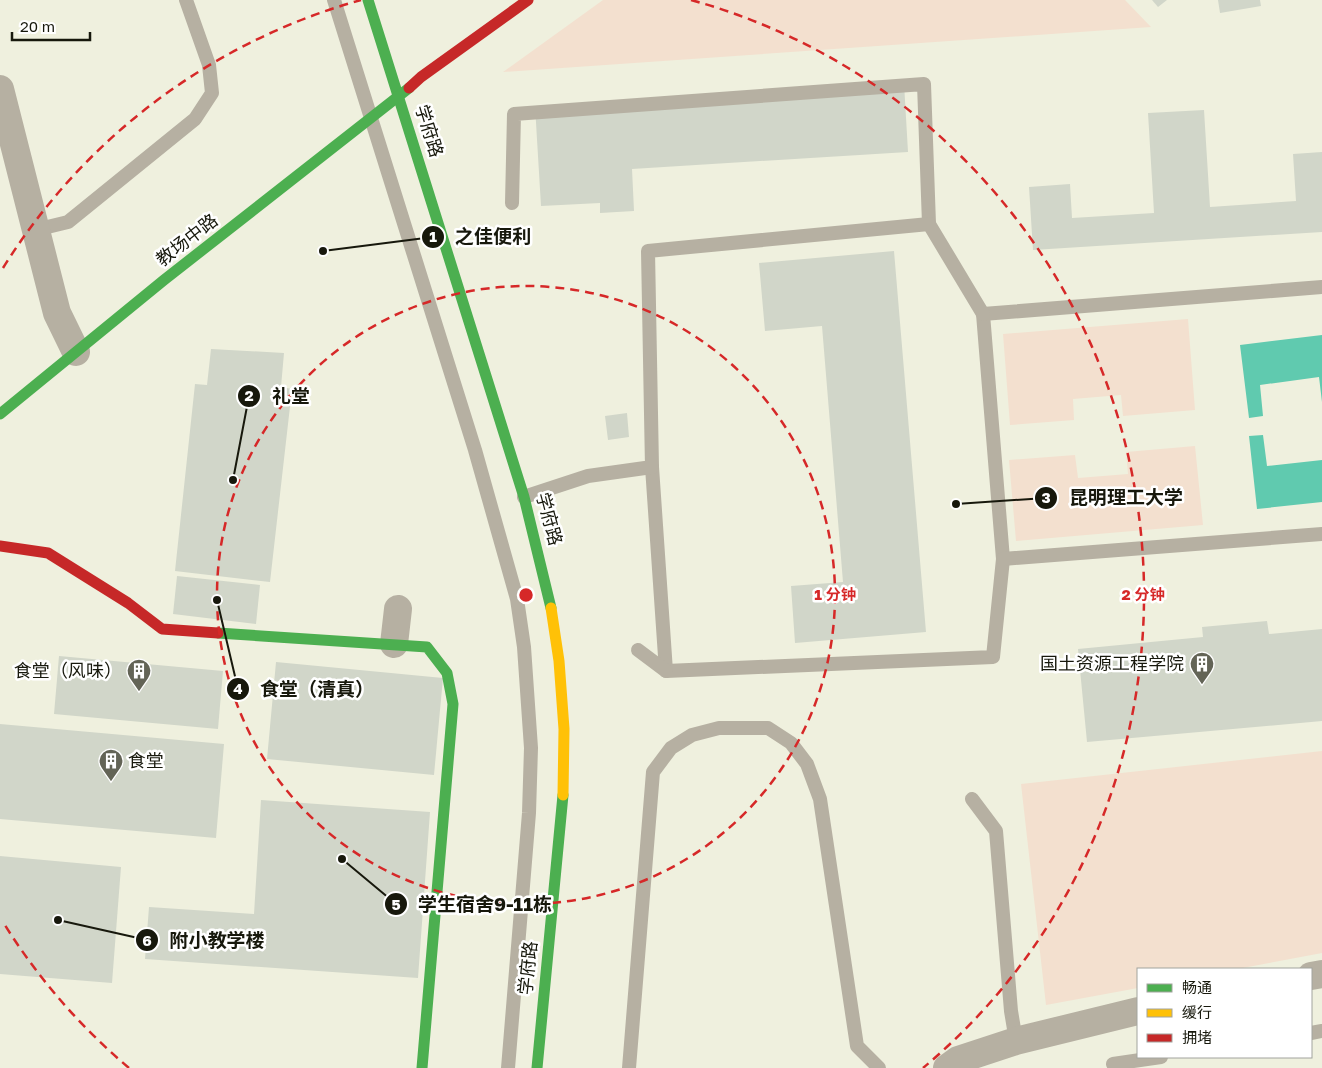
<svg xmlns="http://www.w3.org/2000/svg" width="1322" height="1068" font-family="'Golos Text','Noto Sans SC',sans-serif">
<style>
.green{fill:#f3e0cf}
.water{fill:#60caaf}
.building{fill:#d1d6c9}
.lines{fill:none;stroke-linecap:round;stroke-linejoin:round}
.lane{stroke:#b6b0a2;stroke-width:14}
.street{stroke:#b6b0a2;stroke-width:28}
.fast{stroke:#4caf50;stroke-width:11}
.slow{stroke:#ffc107;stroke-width:11}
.jam{stroke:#c62828;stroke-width:11}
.ring{fill:none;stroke:#d62828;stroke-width:2.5;stroke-dasharray:9 6}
.labels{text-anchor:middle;stroke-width:5;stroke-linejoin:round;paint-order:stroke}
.street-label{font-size:18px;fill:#17180c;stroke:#fff}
.poi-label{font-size:18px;fill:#17180c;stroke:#fff;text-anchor:end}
.centre{fill:#d62828;stroke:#fff;stroke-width:2.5}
.ring-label{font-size:15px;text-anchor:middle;font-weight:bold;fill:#d62828;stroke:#fff;stroke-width:5;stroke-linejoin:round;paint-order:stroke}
.leader{fill:none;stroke:#17180c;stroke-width:2}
.callout-dot{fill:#17180c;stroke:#fff;stroke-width:2}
.mark-label{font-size:15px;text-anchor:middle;font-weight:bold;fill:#fff}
.callout-label{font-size:19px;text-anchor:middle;font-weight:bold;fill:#17180c;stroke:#fff;stroke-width:5;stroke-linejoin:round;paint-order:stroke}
</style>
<rect width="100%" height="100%" fill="#eff0de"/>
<!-- green -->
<g class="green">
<path d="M603,0H1125L1151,27L503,72Z"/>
<path d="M1188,319L1195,410L1123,416L1121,395L1073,399L1074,420L1010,425L1003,334Z"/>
<path d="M1195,446L1203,525L1016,541L1009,460L1075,455L1078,478L1128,474L1126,452Z"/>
<path d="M1322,751V953L1237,969H1138V988L1046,1005L1021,784Z"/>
</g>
<!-- water -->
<g class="water">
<path d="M1322,335V402L1319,377L1260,385L1263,416L1249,418L1240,345Z"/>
<path d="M1263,435L1267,466L1322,460V502L1257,509L1249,436Z"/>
</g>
<!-- building -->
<g class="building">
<path d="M1152,0H1167L1158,7Z"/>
<path d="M1218,0H1260L1261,6L1220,13Z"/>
<path d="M904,83L908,152L632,169L634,211L600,213V203L541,206L535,106Z"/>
<path d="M1204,110L1210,207L1296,201L1293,154L1322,152V232L1033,250L1029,187L1070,184L1072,218L1154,213L1148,113Z"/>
<path d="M894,251L926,632L795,643L791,586L843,582L822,326L765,331L759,263Z"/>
<path d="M211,349L284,353L281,387L292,389L270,582L175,571L195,384L207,385Z"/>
<path d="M627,413L629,437L608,440L605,416Z"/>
<path d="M177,576L260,585L256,624L173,614Z"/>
<path d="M1267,621L1269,634L1322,629V721L1087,742L1078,649L1203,637L1202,627Z"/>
<path d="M59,656L223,671L218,729L54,714Z"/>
<path d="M276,662L443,678L434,775L267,759Z"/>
<path d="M0,724L224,744L216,838L0,819Z"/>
<path d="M261,800L430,812L418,978L145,959L149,907L254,914Z"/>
<path d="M0,856L121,867L112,983L0,974Z"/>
</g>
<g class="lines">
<!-- lane -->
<g class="lane">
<path d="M334,0L475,450L517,599L524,647L531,748L529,813L508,1068"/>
<path d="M512,203L514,114L924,84L929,224"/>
<path d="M35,230L68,222L195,119L212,93L209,65L186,0"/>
<path d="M652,467L666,671L993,657L1003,559L983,314L1322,287"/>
<path d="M524,497L588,476L652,467L648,251L929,224L983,314"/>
<path d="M1003,559L1322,534"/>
<path d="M638,650L666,671"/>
<path d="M972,799L996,831L1011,1011L1016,1041"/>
<path d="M1311,1033L1322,1031"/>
<path d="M1113,1064L1161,1057"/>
<path d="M629,1068L653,772L671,748L692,735L719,728H768L791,743L807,764L820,799L857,1046L879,1068"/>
</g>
<!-- street -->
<g class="street">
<path d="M0,89L57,313L76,352"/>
<path d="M394,644L398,609"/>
<path d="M1311,976L1322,974"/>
<path d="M947,1068L958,1060L1016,1041L1138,1011"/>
</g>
<!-- fast -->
<g class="fast">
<path d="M368,0L524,497L551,608"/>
<path d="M0,414L164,280L409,88"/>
<path d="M218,633L427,647L447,673L453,704L422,1068"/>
<path d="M537,1068L563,795"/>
</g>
<!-- slow -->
<path class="slow" d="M551,608L559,661L564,729L563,795"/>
<!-- jam -->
<g class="jam">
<path d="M409,88L421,77L528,0"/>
<path d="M0,546L48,553L128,603L162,629L218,633"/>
</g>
</g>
<!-- distance rings -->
<g class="ring">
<circle cx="526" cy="595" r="309"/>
<path d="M129 1068A617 617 0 0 1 3 922M3 268A617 617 0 0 1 361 0M691 0A617 617 0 0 1 923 1068"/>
</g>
<!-- icons -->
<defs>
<symbol id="building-pin" viewBox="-11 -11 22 30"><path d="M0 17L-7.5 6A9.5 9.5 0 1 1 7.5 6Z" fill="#636456" stroke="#fff"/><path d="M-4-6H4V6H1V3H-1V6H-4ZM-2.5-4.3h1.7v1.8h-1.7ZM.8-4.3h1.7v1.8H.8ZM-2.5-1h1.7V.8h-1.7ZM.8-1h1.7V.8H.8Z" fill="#fff"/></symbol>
</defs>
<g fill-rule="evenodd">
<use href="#building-pin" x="1188" y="650" width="28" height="38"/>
<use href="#building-pin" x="125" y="657" width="28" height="38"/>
<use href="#building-pin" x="97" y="747" width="28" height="38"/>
</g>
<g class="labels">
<!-- street labels -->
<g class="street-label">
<text transform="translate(429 131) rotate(73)" y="6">学府路</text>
<text transform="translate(187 240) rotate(-38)" y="6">教场中路</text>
<text transform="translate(549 519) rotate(75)" y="6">学府路</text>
<text transform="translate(528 968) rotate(-84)" y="6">学府路</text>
</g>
<!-- poi labels -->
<g class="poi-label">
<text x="1184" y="670">国土资源工程学院</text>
<text x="122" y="677">食堂（风味）</text>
<text x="128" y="767" text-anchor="start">食堂</text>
</g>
</g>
<circle cx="526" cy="595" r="8" class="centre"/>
<g class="ring-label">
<text x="835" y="600">1 分钟</text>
<text x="1143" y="600">2 分钟</text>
</g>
<!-- callouts -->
<path class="leader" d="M323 251L433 237M233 480L249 396M956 504L1046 498M217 600L238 689M342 859L396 904M58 920L147 940"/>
<g class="callout-dot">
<circle cx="323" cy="251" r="5"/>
<circle cx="233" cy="480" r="5"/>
<circle cx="956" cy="504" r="5"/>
<circle cx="217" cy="600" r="5"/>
<circle cx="342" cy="859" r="5"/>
<circle cx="58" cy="920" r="5"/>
<circle cx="433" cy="237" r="12"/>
<circle cx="249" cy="396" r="12"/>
<circle cx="1046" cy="498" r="12"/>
<circle cx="238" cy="689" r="12"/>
<circle cx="396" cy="904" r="12"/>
<circle cx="147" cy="940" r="12"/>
</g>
<g class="mark-label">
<text x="433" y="242">1</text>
<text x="249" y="401">2</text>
<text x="1046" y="503">3</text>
<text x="238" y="694">4</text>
<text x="396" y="910">5</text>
<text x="147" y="946">6</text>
</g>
<g class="callout-label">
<text x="493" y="243">之佳便利</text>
<text x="291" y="403">礼堂</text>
<text x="1126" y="504">昆明理工大学</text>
<text x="317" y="696">食堂（清真）</text>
<text x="485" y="911">学生宿舍9-11栋</text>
<text x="217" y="947">附小教学楼</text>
</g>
<!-- legend -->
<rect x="1137" y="968" width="175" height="90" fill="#ffffff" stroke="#a2a39e"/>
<rect x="1147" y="984" width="25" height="8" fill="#4caf50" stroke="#a2a39e"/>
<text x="1182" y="993" font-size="15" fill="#17180c">畅通</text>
<rect x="1147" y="1009" width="25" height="8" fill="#ffc107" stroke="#a2a39e"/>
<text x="1182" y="1018" font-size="15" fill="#17180c">缓行</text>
<rect x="1147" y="1034" width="25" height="8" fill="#c62828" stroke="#a2a39e"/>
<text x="1182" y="1043" font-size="15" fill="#17180c">拥堵</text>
<!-- scale -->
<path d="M12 32v8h78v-8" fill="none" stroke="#17180c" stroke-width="2.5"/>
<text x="20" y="32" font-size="15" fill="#17180c" stroke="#ffffff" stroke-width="4" paint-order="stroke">20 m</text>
</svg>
